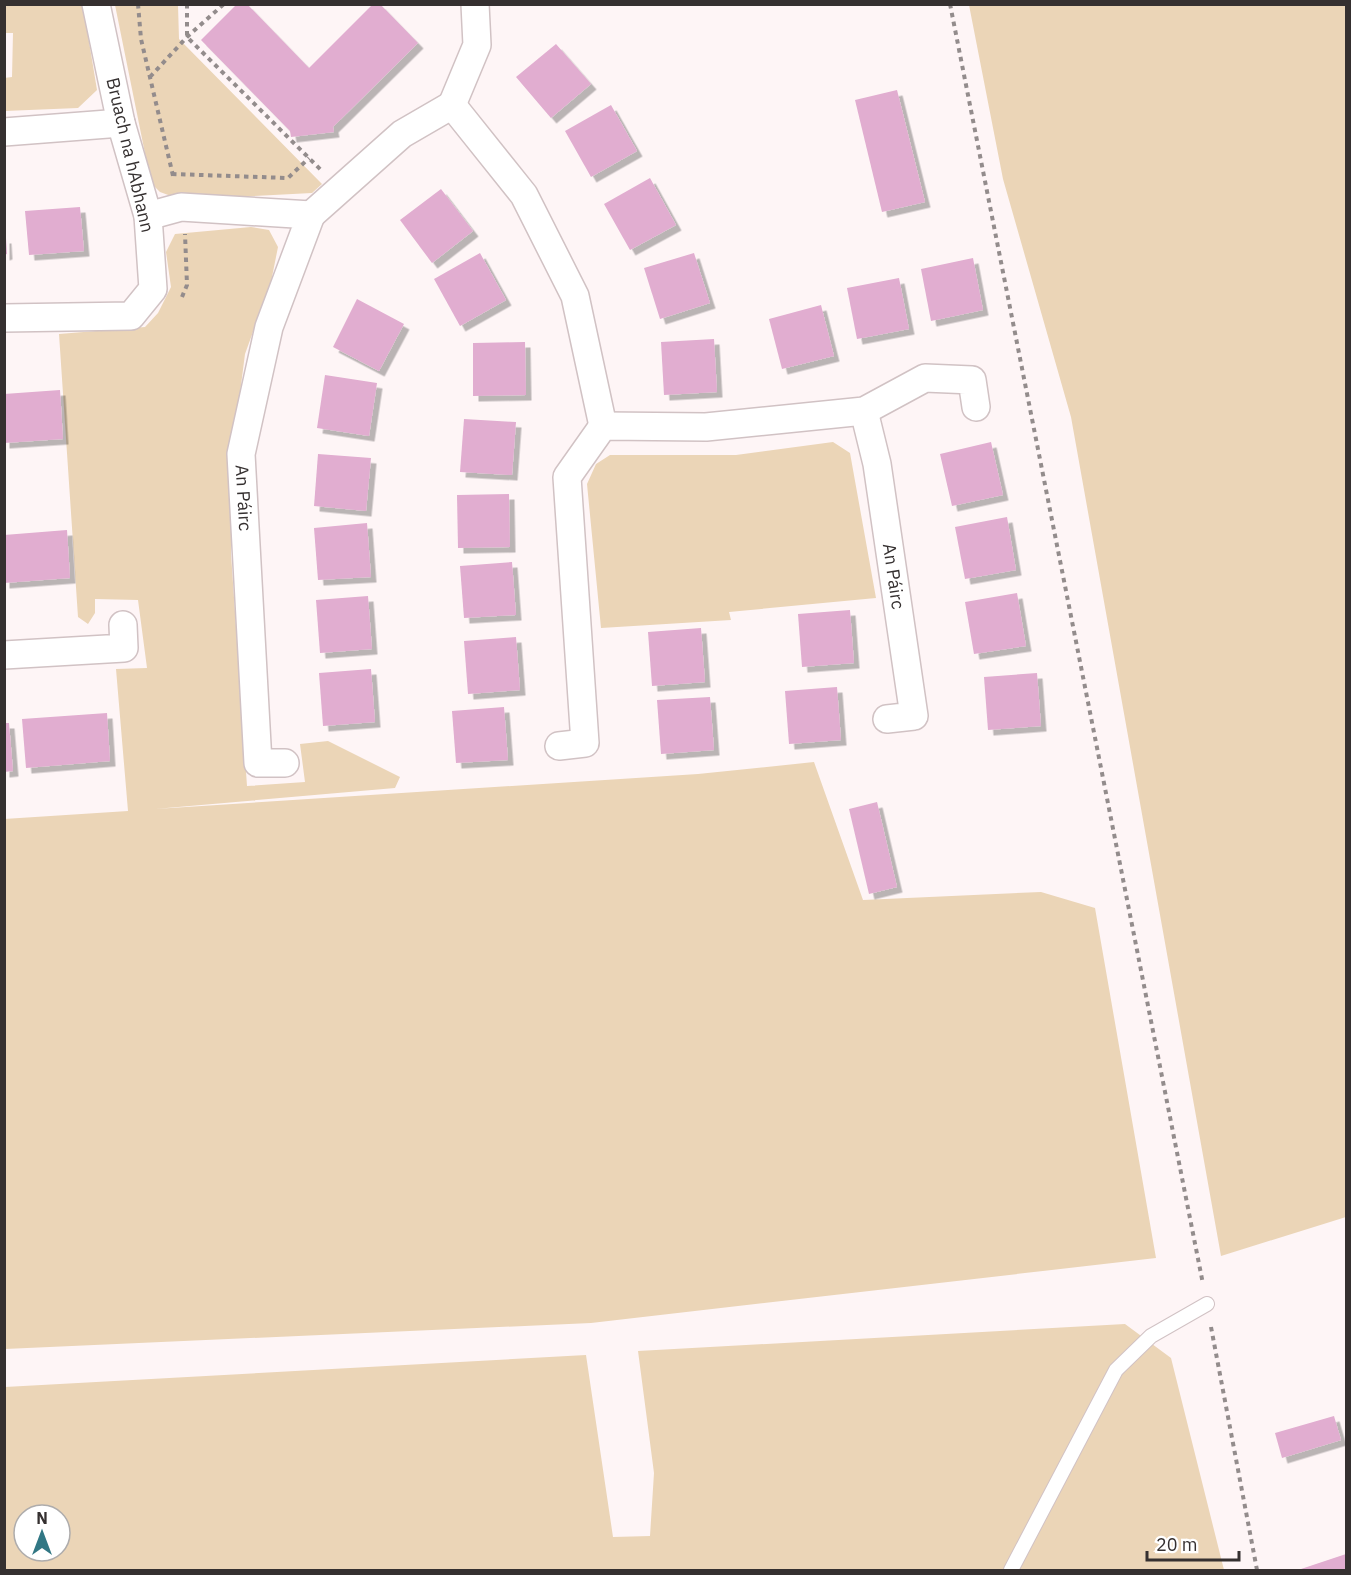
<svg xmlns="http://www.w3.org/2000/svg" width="1351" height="1575" font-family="'IBM Plex Sans',sans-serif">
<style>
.green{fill:#ebd5b7;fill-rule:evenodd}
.building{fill:#e1add0;filter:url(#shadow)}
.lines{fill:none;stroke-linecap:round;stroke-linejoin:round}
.lane-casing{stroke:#d1c2c4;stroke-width:16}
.street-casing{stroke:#d1c2c4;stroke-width:30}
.path{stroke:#938c8c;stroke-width:4;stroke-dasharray:4.5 4.5;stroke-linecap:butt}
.lane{stroke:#fff;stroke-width:14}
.street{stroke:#fff;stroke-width:27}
.labels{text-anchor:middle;stroke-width:4.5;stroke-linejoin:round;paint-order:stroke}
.street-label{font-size:18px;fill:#353030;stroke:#fff}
</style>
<defs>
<filter id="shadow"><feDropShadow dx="5.5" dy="5.5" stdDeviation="0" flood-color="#0004"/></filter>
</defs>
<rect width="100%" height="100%" fill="#fef5f6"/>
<!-- green -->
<g class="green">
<path d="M5,5H83L97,90L78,108L5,111L4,78L12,77L13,33H5Z"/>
<path d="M115,5H178L179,39L322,184L312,193L182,200L160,192L151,183Z"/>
<path d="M969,5H1346V1217L1221,1256L1071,417L1003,179Z"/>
<path d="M251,227L269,230L278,247L271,282L245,354L232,455L231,554L247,786L305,782L300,744L328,741L400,777L395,788L155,809L698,774L814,762L863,900L1041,892L1095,908L1156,1258L591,1323L5,1349L4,819L128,811L116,669L147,668L138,600L95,599V613L88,624L78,617L59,334L145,327L158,313L171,287L166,252L175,234Z"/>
<path d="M833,442L850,453L876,598L729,612L731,620L601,628L587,484L596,464L610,455H736Z"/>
<path d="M1125,1324L1171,1358L1224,1570H5V1387L586,1355L613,1537L650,1536L654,1473L638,1351ZM24,1515H60V1551H24Z"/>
</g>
<!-- building -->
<g class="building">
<path d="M237,4H247L309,68L373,4H380L418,43L333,127L334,132L291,137L290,131L201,40Z"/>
<path d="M556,44L591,84L551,118L516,77Z"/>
<path d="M897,90L925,202L882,212L855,100Z"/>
<path d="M611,105L637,151L591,177L565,131Z"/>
<path d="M650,178L676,225L630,250L604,204Z"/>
<path d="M441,189L473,231L432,263L400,220Z"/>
<path d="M80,207L84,251L29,255L25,211Z"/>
<path d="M4,238H6L7,254L4,255Z"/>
<path d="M480,253L506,300L460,326L434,279Z"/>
<path d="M694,253L710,303L660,319L644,268Z"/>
<path d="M973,258L983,310L931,321L921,269Z"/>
<path d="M899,278L909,329L857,339L847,288Z"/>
<path d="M357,299L404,324L379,371L333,347Z"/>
<path d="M821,305L834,356L782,369L769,319Z"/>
<path d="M714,339L717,392L664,395L661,342Z"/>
<path d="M525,342L526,395L473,396V343Z"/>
<path d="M325,375L377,383L369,436L317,428Z"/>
<path d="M60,390L63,439L4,443V394Z"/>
<path d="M464,419L516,422L512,475L460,472Z"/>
<path d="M991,442L1003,495L952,506L940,454Z"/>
<path d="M318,454L371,458L366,511L314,506Z"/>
<path d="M509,494L510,547L458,548L457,495Z"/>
<path d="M1007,517L1016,570L965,579L955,527Z"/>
<path d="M367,523L371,577L318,580L314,528Z"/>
<path d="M67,530L70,578L4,583V535Z"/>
<path d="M512,562L516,615L464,618L460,566Z"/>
<path d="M1017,593L1026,646L974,654L965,602Z"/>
<path d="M368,596L372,649L320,653L316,600Z"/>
<path d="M850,610L854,663L802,667L798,614Z"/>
<path d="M701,628L705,682L652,686L648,632Z"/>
<path d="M516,637L520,690L468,694L464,641Z"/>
<path d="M371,669L375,722L323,726L319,673Z"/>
<path d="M1037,673L1041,726L988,730L984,677Z"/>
<path d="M837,687L841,740L789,744L785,691Z"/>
<path d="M710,697L714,750L661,754L657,700Z"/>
<path d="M504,707L508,760L456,763L452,711Z"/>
<path d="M107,713L110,761L26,768L22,719Z"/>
<path d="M4,723H9L13,771L4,772Z"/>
<path d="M877,802L897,887L869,894L849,809Z"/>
<path d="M1334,1416L1341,1440L1282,1458L1275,1433Z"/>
<path d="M1346,1554V1570H1298Z"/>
</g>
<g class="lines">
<defs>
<path id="lane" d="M1011,1570L1116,1370L1151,1336L1207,1304"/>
<g id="street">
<path d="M452,105L477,45L475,4"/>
<path d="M4,132L121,123"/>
<path d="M311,215L402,134L452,105L524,195L575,296L603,426"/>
<path id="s1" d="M148,216L181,207L311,215L269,327L241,454L258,763H285"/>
<path d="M4,318L131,316L153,289L148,216L121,123L96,4"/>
<path id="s2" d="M864,411L877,464L914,716L887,719"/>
<path d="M4,655L124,648L123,625"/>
<path d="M559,746L585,743L567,477L603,426L706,427L864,411L925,378L972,380L976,407"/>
</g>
</defs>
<!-- lane casing -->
<use href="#lane" class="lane-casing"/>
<!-- street casing -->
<use href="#street" class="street-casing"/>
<!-- path -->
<g class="path">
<path d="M138,4L141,39L174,180"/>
<path d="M187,4V37L321,170"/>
<path d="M950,4L1203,1284"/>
<path d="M150,77L187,37L224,4"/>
<path d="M172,174L288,178L309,158"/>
<path d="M182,297L187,285L185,234"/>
<path d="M1211,1327L1257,1570"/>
</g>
<!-- lane -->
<use href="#lane" class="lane"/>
<!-- street -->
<use href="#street" class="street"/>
</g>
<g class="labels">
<!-- street labels -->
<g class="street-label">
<text transform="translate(130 155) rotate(77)" y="6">Bruach na hAbhann</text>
<text dy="6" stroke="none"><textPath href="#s1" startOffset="458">An Páirc</textPath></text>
<text dy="6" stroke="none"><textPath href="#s2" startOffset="168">An Páirc</textPath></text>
</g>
</g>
<!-- border -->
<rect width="1351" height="1575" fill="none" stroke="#353030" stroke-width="12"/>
<!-- north arrow -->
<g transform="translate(42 1533)"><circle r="28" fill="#ffffff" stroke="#aeacac" stroke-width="1.5"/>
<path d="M0-4.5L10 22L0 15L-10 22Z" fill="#317784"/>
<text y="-9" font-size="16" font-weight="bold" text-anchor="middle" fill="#353030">N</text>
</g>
<!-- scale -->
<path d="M1147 1551v9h92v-9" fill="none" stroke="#353030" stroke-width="3"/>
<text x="1156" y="1551" font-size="18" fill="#353030" stroke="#ffffff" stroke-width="4.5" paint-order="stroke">20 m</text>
</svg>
